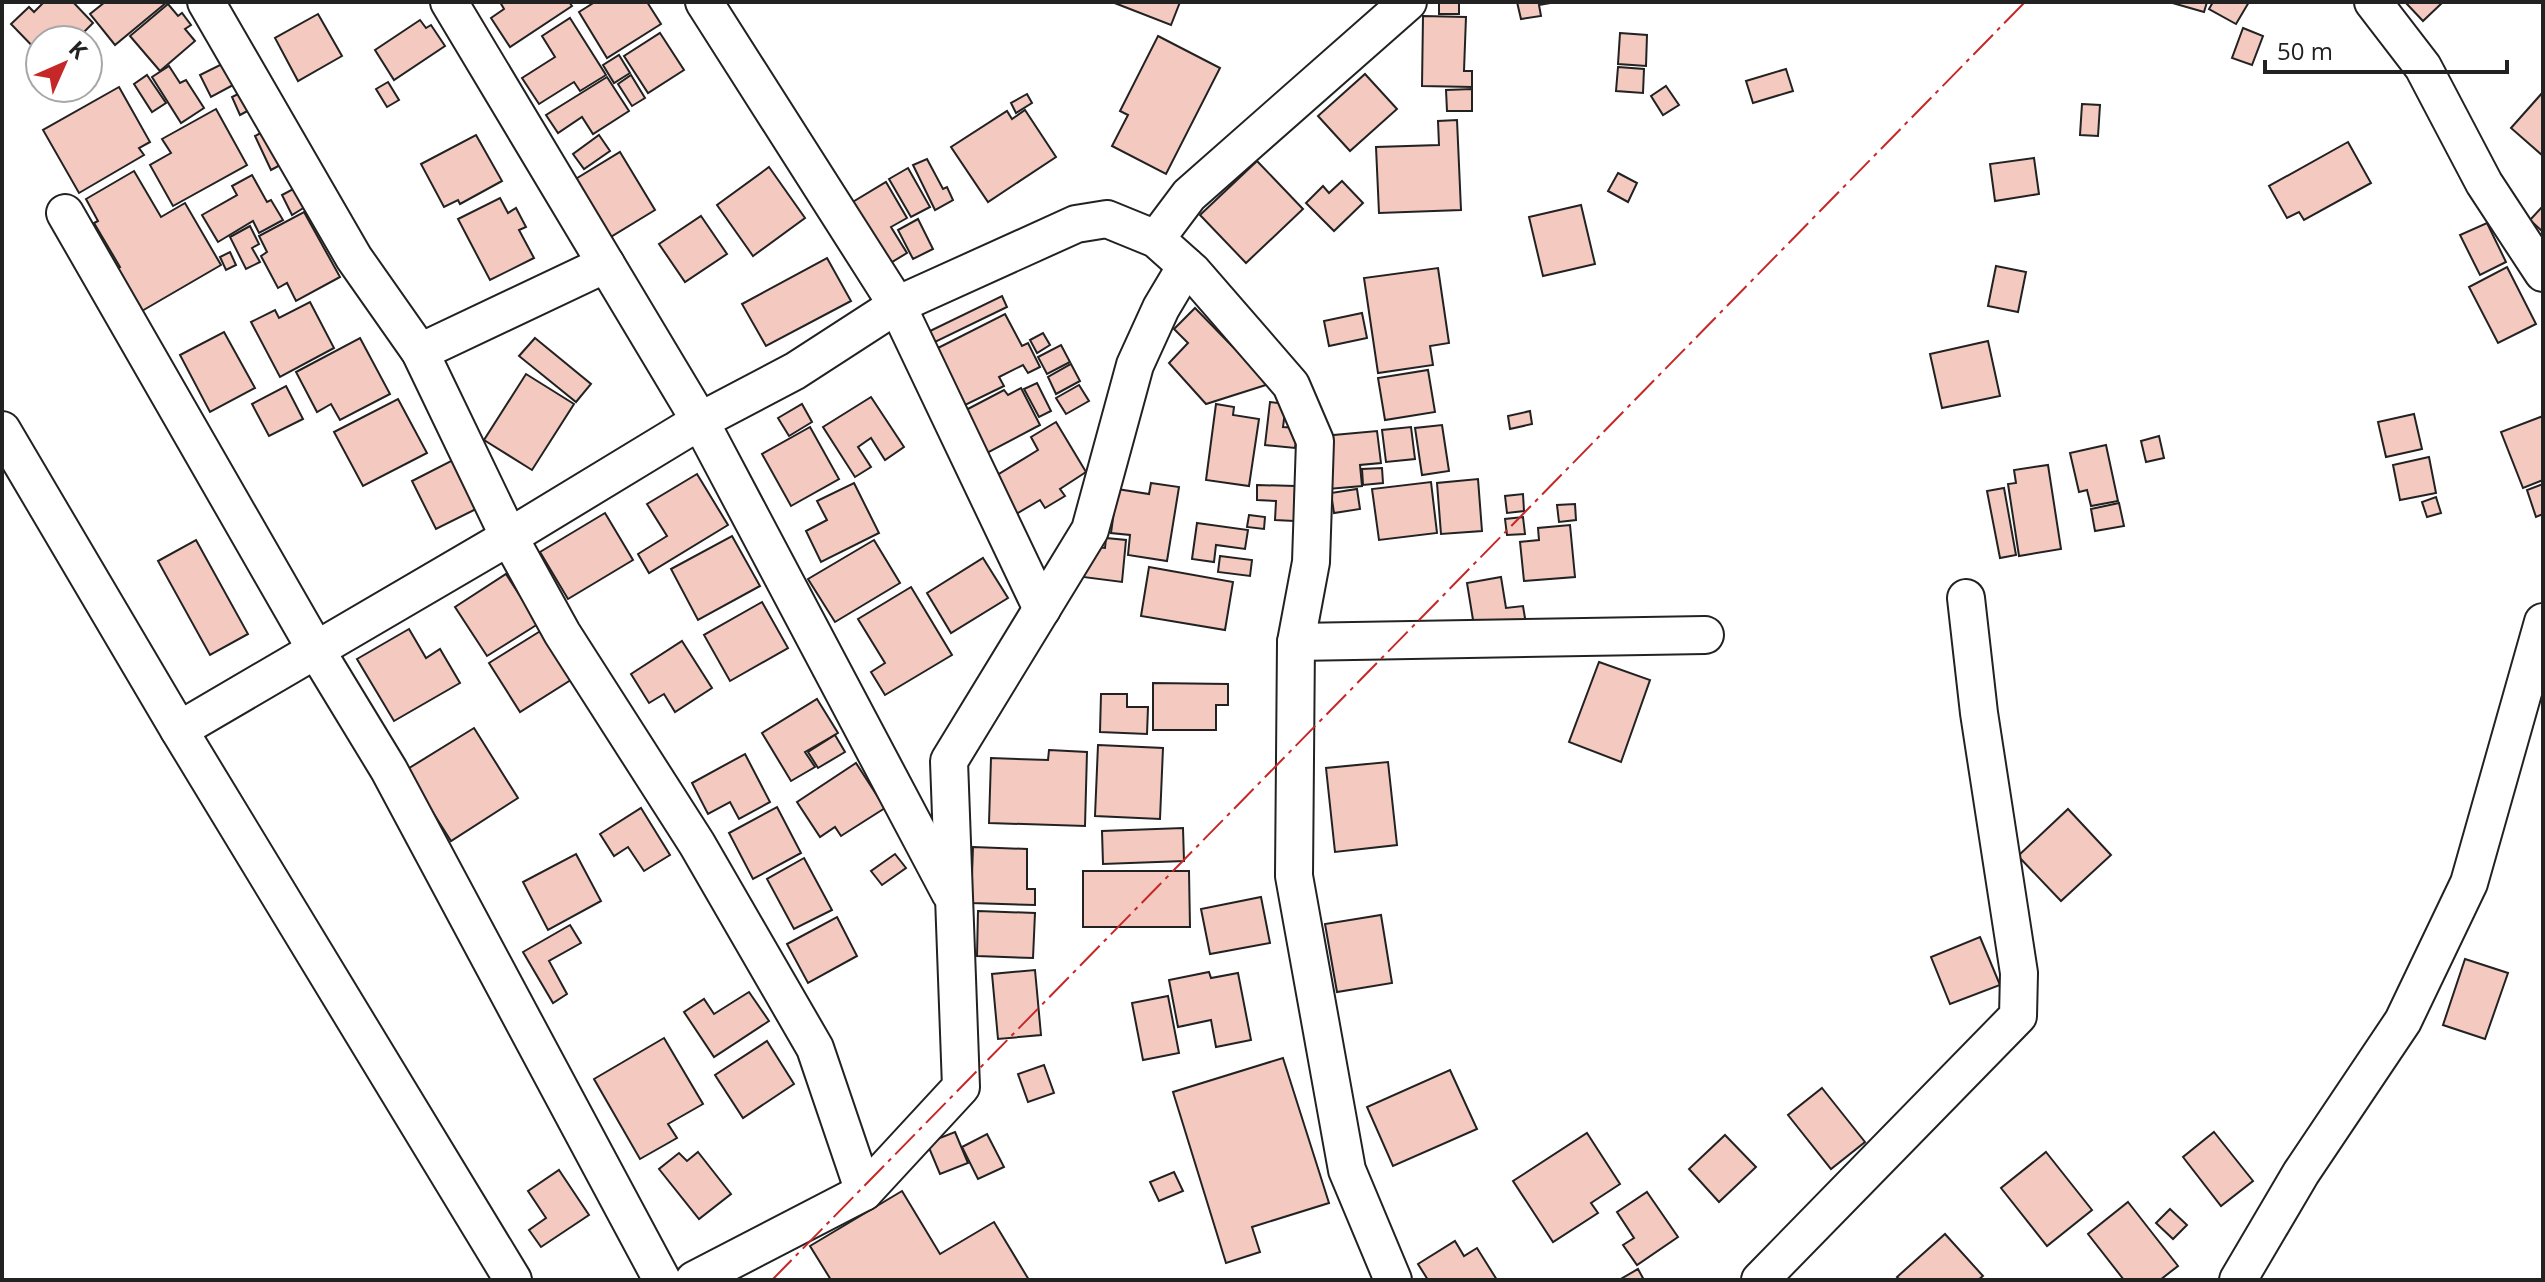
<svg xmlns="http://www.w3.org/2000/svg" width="2545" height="1282" font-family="'Open Sans',sans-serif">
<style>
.building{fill:#f3c9c0;stroke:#222;stroke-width:2}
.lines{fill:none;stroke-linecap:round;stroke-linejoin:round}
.minor-casing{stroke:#222;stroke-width:40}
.minor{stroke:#fff;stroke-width:36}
.power{stroke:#c62828;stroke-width:2;stroke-dasharray:28 6 4 6;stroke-linecap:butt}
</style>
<rect width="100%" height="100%" fill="#fff"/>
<!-- building -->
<g class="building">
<path d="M44,2H73L93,23L76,40H40V54L11,24L29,7L34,12Z"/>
<path d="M105,2H167L115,45L90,14Z"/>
<path d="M500,2H569L572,6L510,47L491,18L504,9Z"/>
<path d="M595,2H647L661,24L607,58L579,12Z"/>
<path d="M1112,2H1180L1171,25Z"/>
<rect x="1439" y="2" width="20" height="12"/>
<path d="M1517,2H1556L1539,5L1541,16L1521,19Z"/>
<path d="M2169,2H2207L2204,12Z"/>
<path d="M2213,2H2249L2236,24L2209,9Z"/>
<path d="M2405,2H2443L2423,21Z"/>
<path d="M168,4L178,16L182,13L191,25L185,29L195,41L160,71L130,36Z"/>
<path d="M318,14L342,56L298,81L275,38Z"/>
<path d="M1423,16L1466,17L1464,71H1472V87L1422,86Z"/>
<path d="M570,18L606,75L580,91L574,82L539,104L522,78L555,57L542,36Z"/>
<path d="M420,20L426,28L431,25L445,46L394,80L375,50Z"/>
<path d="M2243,28L2263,36L2252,65L2232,58Z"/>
<path d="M660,33L684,70L648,93L624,56Z"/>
<path d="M1620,33L1647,35L1646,66L1618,64Z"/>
<path d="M1158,36L1220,68L1166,174L1112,146L1128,115L1120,111Z"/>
<path d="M619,55L630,73L614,83L603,65Z"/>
<path d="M224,63L235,84L211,97L200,75Z"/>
<path d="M169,66L180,83L186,80L204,108L181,123L152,77Z"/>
<path d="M1618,67L1644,69L1643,93L1616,91Z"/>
<path d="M1786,69L1793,91L1753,103L1746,81Z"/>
<path d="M1365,74L1397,109L1350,151L1318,116Z"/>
<path d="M147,75L166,103L152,112L134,84Z"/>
<path d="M631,75L645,98L632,106L618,84Z"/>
<path d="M607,77L629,111L593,134L582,117L558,133L546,115Z"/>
<path d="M388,82L399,100L387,107L376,89Z"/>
<path d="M1666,86L1679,105L1663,115L1651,96Z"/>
<path d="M119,87L150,142L139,148L144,155L79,193L43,130Z"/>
<path d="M1472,89V111H1447L1446,90Z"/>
<path d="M244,91L253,108L240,115L232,97Z"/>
<path d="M2543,92V156L2511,128Z"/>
<path d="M1027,94L1032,103L1016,113L1011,103Z"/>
<path d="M2082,104L2100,105L2098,136L2080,135Z"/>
<path d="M216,109L247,165L173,206L150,165L171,153L162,139Z"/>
<path d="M1025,110L1056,157L988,202L951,147L1007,111L1012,119Z"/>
<path d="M1457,120L1461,210L1379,213L1376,147L1439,145L1438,121Z"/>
<path d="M266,130L282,164L271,170L255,136Z"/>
<path d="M476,135L502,181L460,204L458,200L444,207L421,164Z"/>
<path d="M599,135L610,151L584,169L573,154Z"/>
<path d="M2348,142L2371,183L2304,220L2299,212L2287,218L2269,186Z"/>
<path d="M620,152L655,210L604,241L569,183Z"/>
<path d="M2034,158L2039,194L1995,201L1990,164Z"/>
<path d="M927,159L943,189L947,187L953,200L935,210L913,165Z"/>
<path d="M1257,161L1303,209L1246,263L1200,215Z"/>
<path d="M769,167L805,218L753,256L717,205Z"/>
<path d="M908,168L930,207L911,217L889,179Z"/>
<path d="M134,171L161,217L185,203L221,265L135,315L110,272L120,267L94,223L98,221L86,199Z"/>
<path d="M1618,173L1637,183L1628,202L1608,191Z"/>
<path d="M252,175L267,202L271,200L283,220L259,233L253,221L218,242L202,215L237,195L232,186Z"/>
<path d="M1342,181L1363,203L1334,231L1306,203L1323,186L1329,193Z"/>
<path d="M886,182L907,218L891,227L907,253L882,268L846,206Z"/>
<path d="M295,188L305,207L292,215L282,195Z"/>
<path d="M500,198L508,213L516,208L526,227L519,230L534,258L490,280L458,219Z"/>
<path d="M1581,205L1595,264L1543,276L1529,217Z"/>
<path d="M2543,206V232L2530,220Z"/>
<path d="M304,212L340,277L296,301L287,283L278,288L261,256L267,252L259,236Z"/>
<path d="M701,216L727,254L685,282L659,244Z"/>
<path d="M918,219L933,249L913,259L898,230Z"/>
<path d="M2487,223L2506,262L2480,275L2460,235Z"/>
<path d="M250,226L259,244L252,248L260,262L246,269L230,237Z"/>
<path d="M230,252L236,265L226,270L220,257Z"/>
<path d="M827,258L851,301L766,346L742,304Z"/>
<path d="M1996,266L2026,272L2018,312L1988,306Z"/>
<path d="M2507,267L2536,324L2498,343L2469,287Z"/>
<path d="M1438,268L1449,343L1430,346L1433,365L1378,373L1364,278Z"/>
<path d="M1002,296L1007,307L935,342L930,331Z"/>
<path d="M310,302L334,348L280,377L251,322L275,310L279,318Z"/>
<path d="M1195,308L1269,384L1206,404L1169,363L1188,343L1174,329Z"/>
<path d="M1362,313L1367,338L1329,346L1324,321Z"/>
<path d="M1005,314L1022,346L1028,343L1040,367L1028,373L1023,365L999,377L1004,386L961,407L932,351Z"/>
<path d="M224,332L255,388L210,412L180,355Z"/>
<path d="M1043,333L1050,345L1037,353L1030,340Z"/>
<path d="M360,338L390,394L340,420L331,404L317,412L296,372Z"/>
<path d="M535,338L591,384L576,402L519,356Z"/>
<path d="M1988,341L2000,396L1942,408L1930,354Z"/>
<path d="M1061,345L1070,362L1047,374L1038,357Z"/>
<path d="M1071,364L1080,381L1056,394L1048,377Z"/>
<path d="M1428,370L1435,412L1385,420L1378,378Z"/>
<path d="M526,374L574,404L532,470L484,440Z"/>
<path d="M1037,383L1051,411L1039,417L1024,389Z"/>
<path d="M1079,385L1089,401L1066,414L1056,398Z"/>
<path d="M286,386L303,419L269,436L252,404Z"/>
<path d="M1021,388L1040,425L987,453L964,411L1004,390L1008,395Z"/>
<path d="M871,397L904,447L885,460L871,438L858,447L871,467L855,477L823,427Z"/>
<path d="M398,399L427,453L363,486L334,432Z"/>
<path d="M1270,402L1286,404L1283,427L1298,428L1295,448L1265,445Z"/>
<path d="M802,404L812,422L789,436L778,418Z"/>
<path d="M1216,404L1234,407L1233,415L1259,419L1249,486L1206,480Z"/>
<path d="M1530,411L1532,424L1510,429L1508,416Z"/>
<path d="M2414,414L2422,449L2386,457L2378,422Z"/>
<path d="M2543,416V480L2523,488L2501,432Z"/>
<path d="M1056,422L1086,472L1060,489L1065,496L1045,508L1040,500L1011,517L989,480L1038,450L1031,437Z"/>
<path d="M1442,425L1449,471L1422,475L1415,428Z"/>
<path d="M810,427L839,479L791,506L762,454Z"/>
<path d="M1411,427L1415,459L1386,462L1382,430Z"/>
<path d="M1377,431L1381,463L1360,465L1362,486L1328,489L1323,436Z"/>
<path d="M2159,436L2164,458L2146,462L2141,441Z"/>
<path d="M2106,445L2118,501L2091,506L2087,490L2079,492L2070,453Z"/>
<path d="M2429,457L2436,493L2400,500L2393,465Z"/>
<path d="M453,460L478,508L436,529L412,481Z"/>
<path d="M2048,465L2061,549L2019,556L2008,484L2016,483L2014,470Z"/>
<path d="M1382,468L1383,483L1363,485L1362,469Z"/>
<path d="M697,474L728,525L649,573L638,554L667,536L647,504Z"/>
<path d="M1478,479L1482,531L1441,534L1437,483Z"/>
<path d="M1431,482L1437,533L1379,540L1372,489Z"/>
<path d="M854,483L879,533L821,562L806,531L827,520L817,501Z"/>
<path d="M1151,483L1179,487L1167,561L1128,555L1130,535L1111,533L1117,489L1149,494Z"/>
<path d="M2543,484V514L2536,517L2527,490Z"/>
<path d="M1257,485L1295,486L1294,521L1275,520L1276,501L1257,500Z"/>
<path d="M2004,488L2016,555L2000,558L1987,491Z"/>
<path d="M1357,489L1360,509L1334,513L1331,493Z"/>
<path d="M1523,494L1524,511L1507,513L1505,496Z"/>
<path d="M2436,497L2441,513L2427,517L2422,502Z"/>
<path d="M2119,503L2124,526L2095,531L2091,509Z"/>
<path d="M1575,504L1576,520L1559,522L1557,505Z"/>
<path d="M605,513L633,560L568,599L540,552Z"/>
<path d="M1249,515L1265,517L1264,529L1247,527Z"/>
<path d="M1523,517L1525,534L1507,535L1505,519Z"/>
<path d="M1197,523L1248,530L1245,549L1216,545L1214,562L1192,559Z"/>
<path d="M1570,525L1575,577L1524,581L1520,542L1539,540L1538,528Z"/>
<path d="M732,536L760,586L698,620L671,569Z"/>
<path d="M1106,538L1126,540L1122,582L1083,577L1086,546L1105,548Z"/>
<path d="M196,540L248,634L210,655L158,561Z"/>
<path d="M874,540L900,583L835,622L808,579Z"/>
<path d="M1220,556L1252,560L1250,576L1218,572Z"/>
<path d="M983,558L1008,598L951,633L927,593Z"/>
<path d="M1149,567L1233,582L1225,630L1141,616Z"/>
<path d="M506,574L538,624L487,656L455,607Z"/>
<path d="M1501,577L1506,608L1523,606L1526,624L1475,632L1467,583Z"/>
<path d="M911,587L952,655L885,695L871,672L885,663L858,619Z"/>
<path d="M762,602L788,648L730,681L704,635Z"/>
<path d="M409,629L426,658L440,649L460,683L394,721L357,659Z"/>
<path d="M542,630L574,678L520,712L489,663Z"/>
<path d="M682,641L712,688L675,712L664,694L649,703L631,674Z"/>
<path d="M1599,662L1650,680L1621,762L1569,742Z"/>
<path d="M1153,683L1228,684V705H1216V730H1153Z"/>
<path d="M1101,694H1127V707H1148L1147,734L1100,732Z"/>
<path d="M817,699L838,733L805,752L815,767L791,781L762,733Z"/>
<path d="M474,728L518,798L451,841L406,770Z"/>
<path d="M835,735L845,752L818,768L808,752Z"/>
<path d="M1098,745L1163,748L1160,819L1095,816Z"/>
<path d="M1049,750L1087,752L1085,826L989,823L991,758L1048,760Z"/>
<path d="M745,754L770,802L739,819L730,802L708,814L692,783Z"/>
<path d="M1388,762L1397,845L1335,852L1326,768Z"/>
<path d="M856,763L885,808L841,836L835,827L820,837L797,802Z"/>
<path d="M777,807L801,853L753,879L729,833Z"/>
<path d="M641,808L670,855L644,871L628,847L614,856L600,834Z"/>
<path d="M2068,809L2111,855L2061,901L2018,856Z"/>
<path d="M1183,828L1184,861L1103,864L1102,831Z"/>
<path d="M973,847L1027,849V889H1035V905L971,903Z"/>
<path d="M576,854L601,901L548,930L523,882Z"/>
<path d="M895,854L906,868L882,885L871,871Z"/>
<path d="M804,858L832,910L794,929L767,879Z"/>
<path d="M1083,871H1189L1190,927H1083Z"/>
<path d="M1261,897L1270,943L1210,954L1201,909Z"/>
<path d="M978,911L1035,913L1033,958L977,956Z"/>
<path d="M1381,915L1392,983L1337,992L1325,924Z"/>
<path d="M837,917L857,956L808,983L787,944Z"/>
<path d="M570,925L581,943L549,961L567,994L553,1003L523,952Z"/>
<path d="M1980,937L2000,985L1950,1004L1931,957Z"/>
<path d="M2465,959L2508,973L2485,1039L2443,1025Z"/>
<path d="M1035,970L1041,1035L998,1039L992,974Z"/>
<path d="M1209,972L1211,978L1238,973L1251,1040L1216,1047L1211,1020L1178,1027L1169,980Z"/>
<path d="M749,992L769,1021L714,1057L684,1012L704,999L714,1014Z"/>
<path d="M1168,996L1179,1053L1143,1060L1132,1003Z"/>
<path d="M664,1038L703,1104L668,1124L677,1138L640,1159L594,1079Z"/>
<path d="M767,1041L794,1084L743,1118L715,1075Z"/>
<path d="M1283,1058L1329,1203L1252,1227L1260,1252L1226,1263L1173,1092Z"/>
<path d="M1044,1065L1054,1093L1028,1102L1018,1074Z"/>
<path d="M1450,1070L1477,1129L1393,1166L1367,1107Z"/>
<path d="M1822,1088L1865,1142L1831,1169L1788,1115Z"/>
<path d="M955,1132L968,1163L940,1174L927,1143Z"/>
<path d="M2214,1132L2253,1181L2221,1206L2183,1157Z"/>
<path d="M1587,1133L1620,1184L1591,1203L1598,1213L1553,1242L1513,1181Z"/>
<path d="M987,1134L1004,1167L978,1179L962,1147Z"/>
<path d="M1725,1135L1756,1167L1719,1202L1689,1169Z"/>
<path d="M698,1152L731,1194L699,1219L659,1169L679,1153L687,1161Z"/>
<path d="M2046,1152L2092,1210L2047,1246L2001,1188Z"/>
<path d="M559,1170L589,1215L541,1247L529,1230L546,1218L528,1191Z"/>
<path d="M1174,1172L1183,1191L1159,1201L1150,1182Z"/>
<path d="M902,1191L940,1254L994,1222L1029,1280H831L810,1246Z"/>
<path d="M1647,1192L1678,1237L1637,1265L1623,1245L1634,1238L1617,1212Z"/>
<path d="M2128,1202L2178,1266L2160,1280H2124L2088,1234Z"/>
<path d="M2170,1209L2187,1225L2173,1239L2156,1223Z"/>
<path d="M1945,1234L1983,1276L1978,1280H1900L1897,1277Z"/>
<path d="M1455,1241L1464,1256L1477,1248L1497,1280H1428L1418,1264Z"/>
<path d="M1638,1269L1644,1280H1619Z"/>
</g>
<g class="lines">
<defs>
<g id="minor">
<path d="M206,2L354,258L420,352L509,537L562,633L697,844L815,1048L864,1192"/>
<path d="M449,2L700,421L950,893"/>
<path d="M704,2L897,305L1042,609"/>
<path d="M2373,2L2423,67L2484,183L2543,273"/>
<path d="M65,213L316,650L389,770L662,1280"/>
<path d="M1156,239L1189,195L1408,2"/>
<path d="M420,352L606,264"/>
<path d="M2,430L179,730L513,1280"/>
<path d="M1296,642L1705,635"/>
<path d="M179,730L509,537L700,421L795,371L897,305L1076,224L1107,219L1156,239L1193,272L1291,385L1315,441L1311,562L1296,642L1294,876L1347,1170L1393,1280"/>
<path d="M694,1280L864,1192L961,1087L949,761L1090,530L1135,365L1161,308L1186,266"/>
<path d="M1760,1280L2018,1016L2019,973L1979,713L1966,598"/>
<path d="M2238,1280L2301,1173L2403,1021L2469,883L2543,622"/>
</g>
</defs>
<!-- minor casing -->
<use href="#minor" class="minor-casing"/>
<!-- minor -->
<use href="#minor" class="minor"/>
<!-- power -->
<path class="power" d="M772,1280L2025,2"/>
</g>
<!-- border -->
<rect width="2545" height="1282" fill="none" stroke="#222222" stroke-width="8"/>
<!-- north arrow -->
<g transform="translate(64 64) rotate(45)"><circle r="38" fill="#ffffff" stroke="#a7a7a7" stroke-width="2"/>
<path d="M0-6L14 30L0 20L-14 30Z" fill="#c62828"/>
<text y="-12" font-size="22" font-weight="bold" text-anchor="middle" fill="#222222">K</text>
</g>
<!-- scale -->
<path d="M2265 60v12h242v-12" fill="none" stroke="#222222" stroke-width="4"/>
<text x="2277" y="60" font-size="24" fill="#222222" stroke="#ffffff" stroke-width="6" paint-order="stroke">50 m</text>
</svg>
